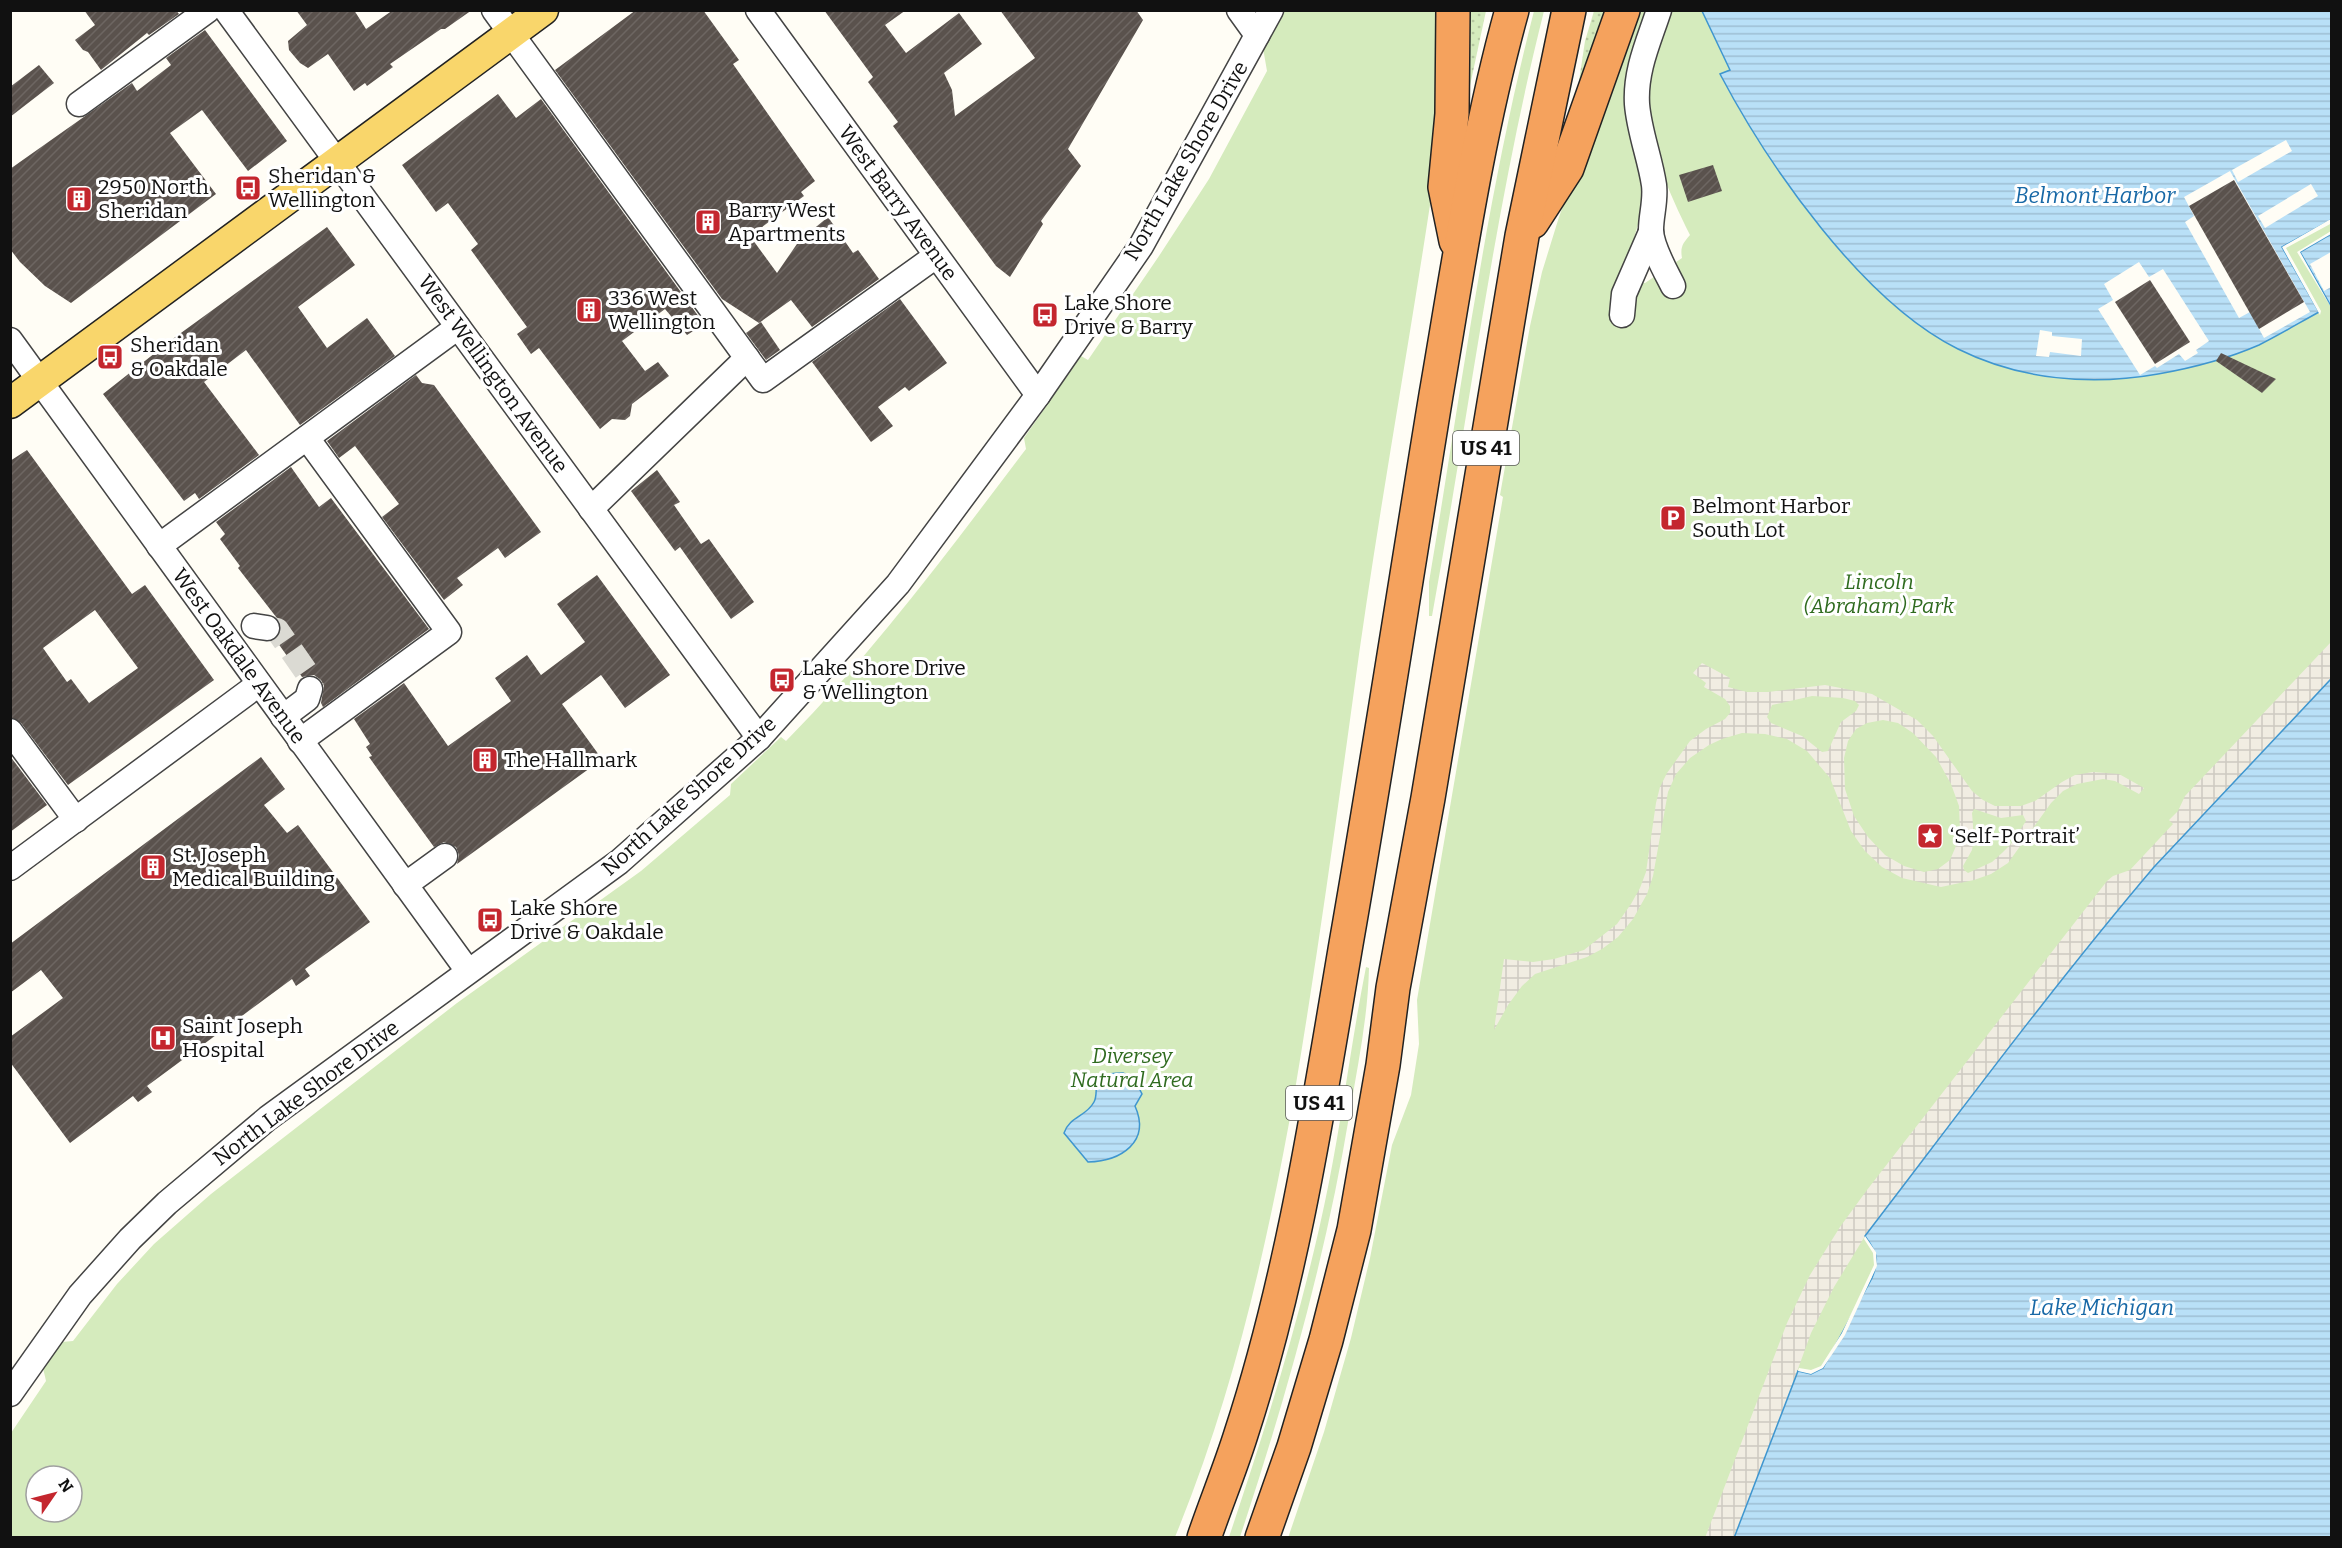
<svg xmlns="http://www.w3.org/2000/svg" width="2342" height="1548" font-family="Bitter,serif">
<style>
.grass{fill:url(#grass-dots)}
.park{fill:#d5ebbd;fill-rule:evenodd}
.plaza{fill:url(#plaza-grid);fill-rule:evenodd}
.water{fill:url(#water-rules);stroke:#3f96cf;stroke-width:1.5}
.pier{fill:#fffdf5}
.building{fill:url(#building-hatch);fill-rule:evenodd}
.lines{fill:none;stroke-linecap:round;stroke-linejoin:round}
.minor-tunnel{stroke:#dbdad3;stroke-width:24;stroke-dasharray:24 12;stroke-linecap:butt}
.minor-casing{stroke:#444;stroke-width:27}
.major-casing{stroke:#222;stroke-width:33}
.highway-casing{stroke:#222;stroke-width:36}
.minor{stroke:#fff;stroke-width:24}
.major{stroke:#f9d66b;stroke-width:30}
.highway{stroke:#f5a25d;stroke-width:33}
.labels{text-anchor:middle;stroke-width:6;stroke-linejoin:round;paint-order:stroke}
.shield{fill:#fff;stroke:#585858;stroke-width:1.5}
.shield-label{font-size:20px;font-weight:bold;fill:#111}
.street-label{font-size:21px;fill:#111;stroke:#fff}
.poi-label{font-size:21px;fill:#111;stroke:#fff;text-anchor:start}
.park-label{font-size:21px;font-style:italic;fill:#2f6b1f;stroke:#fff}
.water-label{font-size:22px;font-style:italic;fill:#1768a6;stroke:#fff}
</style>
<defs>
<pattern id="grass-dots" width="8" height="8" patternUnits="userSpaceOnUse" patternTransform="scale(1.5)"><rect width="8" height="8" fill="#d5ebbd"/><path d="M2 2h.1M6 6h.1" fill="none" stroke="#b6c8a1" stroke-width="1.8" stroke-linecap="round"/></pattern>
<pattern id="plaza-grid" width="8" height="8" patternUnits="userSpaceOnUse" patternTransform="scale(1.5)"><rect width="8" height="8" fill="#f1ede2"/><path d="M0 4h8M4 0v8" fill="none" stroke="#cecac1"/></pattern>
<pattern id="water-rules" width="6" height="5" patternUnits="userSpaceOnUse" patternTransform="scale(1.5)"><rect width="6" height="5" fill="#b9e0f7"/><path d="M0 2.5h6" fill="none" stroke="#9ebfd3"/></pattern>
<pattern id="building-hatch" width="6" height="6" patternUnits="userSpaceOnUse" patternTransform="scale(1.5)"><rect width="6" height="6" fill="#5a524d"/><path d="M-1 1l2-2M0 6l6-6M5 7l2-2" fill="none" stroke="#6d6662"/></pattern>
</defs>
<rect width="100%" height="100%" fill="#fffdf5"/>
<!-- grass -->
<g class="grass">
<path d="M1464,11H1486L1465,109Z"/>
<path d="M1594,11H1609L1582,82L1579,81L1585,41Z"/>
</g>
<!-- park -->
<g class="park">
<path d="M1284,11H1440L1436,143L1430,205C1405,369 1375,533 1353,698C1335,829 1317,959 1295,1090C1268,1242 1234,1394 1175,1537L11,1538V1433L46,1381L43,1368L62,1342L73,1341L117,1284L154,1244L211,1194L457,1003L641,871L730,795L731,784L781,737L786,741C875,651 950,549 1026,449L1024,438L1081,356L1088,360L1159,256L1209,179L1267,71L1263,48ZM36,1476H72V1512H36Z"/>
<path d="M1534,11H1544C1494,209 1469,414 1432,616H1429V582C1461,392 1486,198 1534,11Z"/>
<path d="M1634,11H1648L1645,191C1641,223 1628,252 1622,283H1645L1682,258C1680,247 1683,243 1690,235C1666,187 1642,132 1649,77C1651,55 1662,32 1668,11H2331V679L2066,975L1865,1236L1876,1252L1877,1266L1845,1335L1823,1368L1811,1374L1734,1537L1288,1538L1324,1432L1351,1338L1370,1258L1392,1145L1411,1095L1419,1044L1417,1000L1503,497L1500,495L1530,326L1542,272L1559,217Z"/>
<path d="M1366,967L1369,968C1368,1016 1358,1064 1350,1111C1326,1257 1286,1398 1240,1537H1229C1268,1421 1305,1303 1329,1182C1343,1111 1352,1038 1366,967Z"/>
</g>
<!-- plaza -->
<g class="plaza">
<path d="M2331,642V679L2154,867L2128,898L2066,975L1865,1236L1834,1287L1811,1333L1747,1509L1734,1537L1705,1538L1787,1323L1810,1275L1840,1227L1867,1190L2107,881L2113,876L2130,870L2173,824L2169,820L2178,811L2185,796Z"/>
<path d="M1702,663L1730,678L1728,687L1747,692H1768L1825,685L1872,694L1917,720L1933,736L1972,791L1983,800L1995,806H2021L2035,801L2062,782L2075,775L2093,772L2119,774L2144,788L2139,794L2115,781L2103,779L2077,784L2063,791L2051,803L2008,863L1991,874L1974,880L1941,887L1902,878L1882,867L1865,851L1851,831L1830,778L1807,751L1787,739L1765,734L1742,733L1722,739L1709,745L1690,758L1676,774L1668,792L1653,876L1647,894L1633,919L1618,937L1602,949L1587,957L1535,974L1522,986L1508,1005L1494,1030L1504,959L1533,962L1554,959L1584,950L1617,924L1631,904L1640,888L1646,872L1656,803L1660,787L1667,773L1690,741L1706,729L1725,719L1730,713V706L1725,699L1704,687L1706,683L1693,673ZM1812,696L1843,698L1855,701L1859,705L1856,711L1841,722L1828,751L1822,752L1802,736L1771,723L1767,717L1772,705ZM1883,720L1898,723L1913,733L1936,757L1951,784L1959,806L1960,831L1956,846L1950,860L1938,869L1924,872L1904,866L1885,855L1868,837L1854,816L1845,789L1844,758L1848,741L1856,729L1867,723ZM1974,809L2001,818L2023,815L2026,821L2011,844L2002,853L1992,862L1968,873L1964,870L1963,866L1972,850L1974,837L1972,813Z"/>
</g>
<!-- water -->
<g class="water">
<path d="M1702,11H2331V220L2282,247L2319,312C2299,323 2279,335 2259,345C2227,359 2192,368 2158,374C2091,386 2020,380 1958,349C1863,302 1769,167 1720,74L1730,70Z"/>
<path d="M2331,234V306L2300,252Z"/>
<path d="M2331,679V1537L1734,1538L1798,1371L1811,1374L1823,1368L1872,1278C1880,1258 1877,1253 1865,1236C1960,1112 2053,986 2154,867Z"/>
<path d="M1123,1073L1134,1078L1142,1094L1135,1106C1151,1142 1121,1161 1088,1162L1064,1133C1070,1116 1086,1117 1094,1102C1099,1093 1092,1082 1103,1076C1108,1073 1117,1073 1123,1073Z"/>
</g>
<!-- pier -->
<g class="pier">
<path d="M2286,140L2292,151L2238,182L2232,170Z"/>
<path d="M2230,171L2310,312L2264,338L2250,312L2239,318L2185,222L2194,216L2184,197Z"/>
<path d="M2311,184L2318,196L2265,228L2258,216Z"/>
<path d="M2329,220H2331L2332,223L2286,248L2321,311L2320,315L2282,247Z"/>
<path d="M2331,231V234L2300,252L2332,309L2297,252Z"/>
<path d="M2331,252V287L2324,291L2310,264Z"/>
<path d="M2139,262L2149,277L2163,269L2209,341L2196,350L2198,353L2185,361L2179,354L2157,368L2155,366L2140,375L2098,309L2113,300L2104,284Z"/>
<path d="M2040,330L2052,332V336L2082,339L2081,356L2050,352L2049,357L2036,356Z"/>
<path d="M1865,1236L1876,1252L1877,1266L1845,1335L1823,1368L1811,1374L1798,1371L1799,1368L1811,1370L1821,1366L1842,1333L1874,1265L1873,1253L1864,1239Z"/>
</g>
<!-- building -->
<g class="building">
<path d="M84,10H176L179,14L149,35L147,33L101,70L88,52L83,50L75,40L95,25Z"/>
<path d="M296,10H354L366,29L393,10H472L445,29H441L390,64L393,67L367,86L365,83L354,91L328,54L308,68L300,63L289,50L288,41L307,25Z"/>
<path d="M636,10H703L739,60L733,64L815,181L801,192L804,196L750,236L777,273L799,241L828,217L853,253L858,250L879,279L812,327L791,300L759,323L722,299L555,70Z"/>
<path d="M824,10H906L885,25L906,53L959,13L982,44L944,73L952,90L955,116L1035,58L1000,10H1136L1143,20L1068,149L1081,166L1041,221L1043,224L1010,277L996,266L893,126L898,122L868,82L873,77Z"/>
<path d="M205,30L287,141L248,171L202,110L170,133L216,194L71,303L45,286L20,262L10,249V169L132,83L137,91L171,65L166,58Z"/>
<path d="M39,65L54,83L10,117V87Z"/>
<path d="M498,94L516,118L541,99L699,317L698,328L687,335L665,309L622,341L645,371L658,362L669,376L632,404L630,416L625,420L612,419L600,429L539,348L531,354L517,334L527,327L471,250L478,244L448,203L436,212L402,165Z"/>
<path d="M1713,165L1722,191L1688,202L1679,175Z"/>
<path d="M2234,180L2304,302L2259,329L2189,206Z"/>
<path d="M327,227L355,265L298,307L327,348L367,318L395,356L300,425L246,350L204,382L259,455L199,499L195,493L184,501L103,394L174,338Z"/>
<path d="M2150,280L2190,342L2155,364L2115,302Z"/>
<path d="M900,299L947,363L909,391L905,387L878,407L893,426L871,442L812,362Z"/>
<path d="M761,322L780,350L766,360L746,333Z"/>
<path d="M2221,353L2276,379L2262,393L2216,361Z"/>
<path d="M416,375L422,383L434,385L541,532L505,558L498,548L457,578L463,585L444,600L382,517L399,504L355,446L339,458L327,441Z"/>
<path d="M27,450L132,594L145,585L214,680L68,785L21,723L10,717V461ZM95,610L138,668L89,703L71,679L67,682L43,648Z"/>
<path d="M291,467L319,507L331,498L429,629L323,707L321,703L324,686L321,680L314,675L302,677L275,639L281,631L280,622L238,568L240,566L220,539L225,534L216,522Z"/>
<path d="M657,470L680,502L674,505L701,544L709,539L754,602L731,619L680,547L675,551L631,491Z"/>
<path d="M597,575L670,675L625,708L601,675L562,704L599,755L597,763L457,864L459,855L456,847L444,842L434,847L391,788L369,757L372,756L366,747L370,744L354,719L404,683L448,746L511,701L495,678L527,655L541,675L585,642L557,604Z"/>
<path d="M10,756L47,805L10,832Z"/>
<path d="M261,757L285,789L264,805L287,833L298,825L370,922L305,969L310,976L296,986L292,979L147,1086L152,1092L138,1102L133,1096L70,1143L10,1062V1037L63,998L41,970L10,993V944Z"/>
</g>
<g class="lines">
<!-- minor-tunnel -->
<path class="minor-tunnel" d="M267,628L277,630L312,680L310,689"/>
<defs>
<g id="minor">
<path d="M226,10L759,738"/>
<path d="M494,10L763,380L936,256"/>
<path d="M758,10L1038,395"/>
<path d="M1239,10L1257,35"/>
<path d="M1659,10C1649,41 1635,70 1637,104C1639,131 1650,158 1654,185C1656,201 1651,215 1651,230C1651,246 1666,272 1673,286"/>
<path d="M79,104L208,10"/>
<path d="M1622,315L1624,294L1651,232"/>
<path d="M10,340L468,971"/>
<path d="M591,509L747,358"/>
<path d="M159,546L458,327"/>
<path d="M254,626L267,628"/>
<path d="M283,717L307,699L310,689"/>
<path d="M10,731L76,820"/>
<path d="M300,741L449,632L307,438"/>
<path d="M10,868L259,684"/>
<path d="M405,885L445,856"/>
<path d="M10,1394L80,1295L130,1239L167,1203L268,1118L619,862L759,738L898,584L1038,395L1141,246L1271,10"/>
</g>
<path id="major" d="M10,403L543,10"/>
<g id="highway">
<path d="M1453,10L1452,114L1445,187L1456,241"/>
<path d="M1532,222L1567,168L1623,10"/>
<path d="M1204,1538C1216,1503 1230,1469 1241,1434C1293,1275 1318,1109 1346,944C1378,761 1406,578 1436,395C1458,267 1477,136 1512,10"/>
<path d="M1262,1538L1294,1447L1326,1340L1354,1230L1383,1065L1393,988L1428,798L1522,236L1569,10"/>
</g>
</defs>
<!-- minor casing -->
<use href="#minor" class="minor-casing"/>
<!-- major casing -->
<use href="#major" class="major-casing"/>
<!-- highway casing -->
<use href="#highway" class="highway-casing"/>
<!-- minor -->
<use href="#minor" class="minor"/>
<!-- major -->
<use href="#major" class="major"/>
<!-- highway -->
<use href="#highway" class="highway"/>
</g>
<!-- icons -->
<defs>
<symbol id="bus-square" viewBox="-11 -11 22 22"><rect x="-9" y="-9" width="18" height="18" rx="4" fill="#c4262e" stroke="#fff"/><path d="M-5-6H5V4H4V6H2V4H-2V6H-4V4H-5ZM-3.5-4V0h7V-4ZM-3.5 1.2v1.5H-2V1.2ZM2 1.2v1.5H3.5V1.2Z" fill="#fff"/></symbol>
<symbol id="building-square" viewBox="-11 -11 22 22"><rect x="-9" y="-9" width="18" height="18" rx="4" fill="#c4262e" stroke="#fff"/><path d="M-4-6H4V6H1V3H-1V6H-4ZM-2.5-4.3h1.7v1.8h-1.7ZM.8-4.3h1.7v1.8H.8ZM-2.5-1h1.7V.8h-1.7ZM.8-1h1.7V.8H.8Z" fill="#fff"/></symbol>
<symbol id="parking-square" viewBox="-11 -11 22 22"><rect x="-9" y="-9" width="18" height="18" rx="4" fill="#c4262e" stroke="#fff"/><path d="M-3.5-5.5H1a3.5 3.5 0 0 1 0 7H-1V5.5H-3.5ZM-1-3.4V-.6H.8a1.4 1.4 0 0 0 0-2.8Z" fill="#fff"/></symbol>
<symbol id="sight-square" viewBox="-11 -11 22 22"><rect x="-9" y="-9" width="18" height="18" rx="4" fill="#c4262e" stroke="#fff"/><path d="M0-6L1.8-2.2L6-1.7L2.9 1.2L3.7 5.4L0 3.3L-3.7 5.4L-2.9 1.2L-6-1.7L-1.8-2.2Z" fill="#fff"/></symbol>
<symbol id="hospital-square" viewBox="-11 -11 22 22"><rect x="-9" y="-9" width="18" height="18" rx="4" fill="#c4262e" stroke="#fff"/><path d="M-5-5h3v3.5h4V-5h3V5h-3V1.5h-4V5h-3Z" fill="#fff"/></symbol>
</defs>
<g fill-rule="evenodd">
<use href="#bus-square" x="233" y="173" width="30" height="30"/>
<use href="#building-square" x="64" y="184" width="30" height="30"/>
<use href="#building-square" x="693" y="207" width="30" height="30"/>
<use href="#building-square" x="574" y="295" width="30" height="30"/>
<use href="#bus-square" x="1030" y="300" width="30" height="30"/>
<use href="#bus-square" x="95" y="342" width="30" height="30"/>
<use href="#parking-square" x="1658" y="503" width="30" height="30"/>
<use href="#bus-square" x="767" y="665" width="30" height="30"/>
<use href="#building-square" x="470" y="745" width="30" height="30"/>
<use href="#sight-square" x="1915" y="821" width="30" height="30"/>
<use href="#building-square" x="138" y="852" width="30" height="30"/>
<use href="#bus-square" x="475" y="905" width="30" height="30"/>
<use href="#hospital-square" x="148" y="1023" width="30" height="30"/>
</g>
<g class="labels">
<!-- shield labels -->
<g class="shield">
<rect x="1453" y="431" width="66" height="34" rx="4.5"/>
<rect x="1286" y="1086" width="66" height="34" rx="4.5"/>
</g>
<g class="shield-label">
<text x="1486" y="455">US 41</text>
<text x="1319" y="1110">US 41</text>
</g>
<!-- street labels -->
<g class="street-label">
<text transform="translate(1186 161) rotate(-60)" y="7">North Lake Shore Drive</text>
<text transform="translate(898 203) rotate(54)" y="7">West Barry Avenue</text>
<text transform="translate(493 374) rotate(54)" y="7">West Wellington Avenue</text>
<text transform="translate(239 656) rotate(54)" y="7">West Oakdale Avenue</text>
<text transform="translate(689 796) rotate(-42)" y="7">North Lake Shore Drive</text>
<text transform="translate(306 1093) rotate(-37)" y="7">North Lake Shore Drive</text>
</g>
<!-- poi labels -->
<g class="poi-label">
<text x="268" y="183">Sheridan &amp;<tspan x="268" dy="24">Wellington</tspan></text>
<text x="98" y="194">2950 North<tspan x="98" dy="24">Sheridan</tspan></text>
<text x="728" y="217">Barry West<tspan x="728" dy="24">Apartments</tspan></text>
<text x="608" y="305">336 West<tspan x="608" dy="24">Wellington</tspan></text>
<text x="1064" y="310">Lake Shore<tspan x="1064" dy="24">Drive &amp; Barry</tspan></text>
<text x="130" y="352">Sheridan<tspan x="130" dy="24">&amp; Oakdale</tspan></text>
<text x="1692" y="513">Belmont Harbor<tspan x="1692" dy="24">South Lot</tspan></text>
<text x="802" y="675">Lake Shore Drive<tspan x="802" dy="24">&amp; Wellington</tspan></text>
<text x="504" y="767">The Hallmark</text>
<text x="1950" y="843">‘Self-Portrait’</text>
<text x="172" y="862">St. Joseph<tspan x="172" dy="24">Medical Building</tspan></text>
<text x="510" y="915">Lake Shore<tspan x="510" dy="24">Drive &amp; Oakdale</tspan></text>
<text x="182" y="1033">Saint Joseph<tspan x="182" dy="24">Hospital</tspan></text>
</g>
<!-- park labels -->
<g class="park-label">
<text x="1879" y="589">Lincoln<tspan x="1879" dy="24">(Abraham) Park</tspan></text>
<text x="1132" y="1063">Diversey<tspan x="1132" dy="24">Natural Area</tspan></text>
</g>
<!-- water labels -->
<g class="water-label">
<text x="2095" y="203">Belmont Harbor</text>
<text x="2102" y="1315">Lake Michigan</text>
</g>
</g>
<!-- border -->
<rect width="2342" height="1548" fill="none" stroke="#111111" stroke-width="24"/>
<!-- north arrow -->
<g transform="translate(54 1494) rotate(55)"><circle r="28" fill="#ffffff" stroke="#a0a0a0" stroke-width="1.5"/>
<path d="M0-4.5L10 22L0 15L-10 22Z" fill="#c4262e"/>
<text y="-9" font-size="16" font-weight="bold" text-anchor="middle" fill="#111111">N</text>
</g>
</svg>
